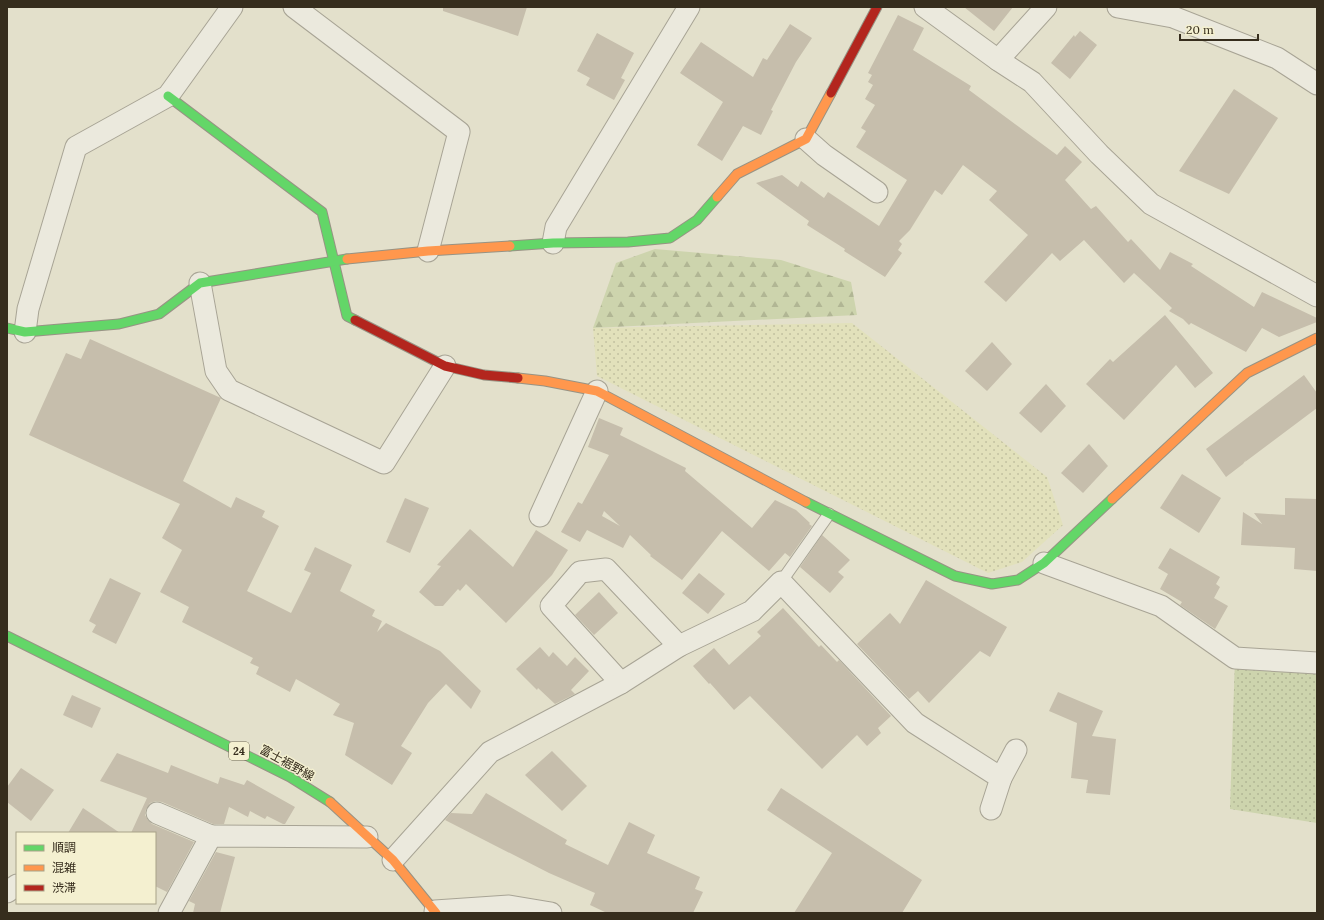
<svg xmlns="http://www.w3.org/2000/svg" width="1324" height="920" font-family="Lora,'Noto Sans JP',serif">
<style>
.farmland{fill:url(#farmland-dots)}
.grass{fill:url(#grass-dots)}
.forest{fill:url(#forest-firs)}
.building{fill:#c6beac;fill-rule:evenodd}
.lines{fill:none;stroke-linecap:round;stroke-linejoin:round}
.lane-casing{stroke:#a8a495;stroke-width:13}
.street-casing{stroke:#a8a495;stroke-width:23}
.fast-casing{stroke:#979384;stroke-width:11}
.slow-casing{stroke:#979384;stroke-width:11}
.jam-casing{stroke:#979384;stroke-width:11}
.lane{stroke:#ebe9dd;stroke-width:11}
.street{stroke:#ebe9dd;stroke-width:21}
.fast{stroke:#63d668;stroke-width:9}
.slow{stroke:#ff974d;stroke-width:9}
.jam{stroke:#b3261e;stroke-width:9}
.labels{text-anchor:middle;stroke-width:3;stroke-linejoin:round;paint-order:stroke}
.shield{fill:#f4f0d0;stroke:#6f6853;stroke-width:1}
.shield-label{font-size:11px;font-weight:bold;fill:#362d1d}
.street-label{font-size:12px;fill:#362d1d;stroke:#f4f0d0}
</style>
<defs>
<pattern id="farmland-dots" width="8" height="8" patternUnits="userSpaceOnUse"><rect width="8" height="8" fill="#e2e1bb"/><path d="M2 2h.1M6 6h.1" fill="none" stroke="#c2c1a0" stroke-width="1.8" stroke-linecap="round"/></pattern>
<pattern id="grass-dots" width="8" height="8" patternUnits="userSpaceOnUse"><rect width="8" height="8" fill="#cdd4ad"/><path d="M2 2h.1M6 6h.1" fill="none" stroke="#b1b694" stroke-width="1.8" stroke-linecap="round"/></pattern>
<pattern id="forest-firs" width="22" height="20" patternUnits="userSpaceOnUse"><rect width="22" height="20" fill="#cdd4ad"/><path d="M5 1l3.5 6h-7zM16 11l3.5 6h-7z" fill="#b1b694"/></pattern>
</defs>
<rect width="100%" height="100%" fill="#e3e0cb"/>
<!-- farmland -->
<path class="farmland" d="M852,323L1047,477L1063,525L1022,562L988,573L597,376L593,328Z"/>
<!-- grass -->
<path class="grass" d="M1235,658L1317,673V823L1230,809Z"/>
<!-- forest -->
<path class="forest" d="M655,249L781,260L851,282L857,315L593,328L616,263Z"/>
<!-- building -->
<g class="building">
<path d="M443,7H527L518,36L443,11Z"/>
<path d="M964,7H1013L994,31Z"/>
<path d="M898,15L924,28L913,50L971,86L969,90L1057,155L1065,146L1082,162L1065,180L1091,209L1096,206L1128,242L1131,239L1160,270L1170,252L1193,264L1191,266L1254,307L1262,292L1317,318V322L1279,337L1262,328L1246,352L1191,323L1189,325L1183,319L1169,311L1172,308L1134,273L1124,283L1084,240L1060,261L1052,253L1006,302L984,282L1028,235L989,200L997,191L963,165L942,195L935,190L910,230L899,241L902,244L898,250L902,253L885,277L844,251L845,249L807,225L809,221L756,183L782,175L798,187L801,181L824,198L828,192L879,226L907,180L856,147L866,131L861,128L875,105L865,99L873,85L868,82L872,75L868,73Z"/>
<path d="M790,24L812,38L796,62L771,110L773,111L761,135L743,126L722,161L697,145L723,102L680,73L701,42L753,77L763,58L767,60Z"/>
<path d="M1080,31L1097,45L1070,79L1051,63L1074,35L1075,37Z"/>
<path d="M597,33L634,53L621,78L625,80L614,100L586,85L590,78L577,71Z"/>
<path d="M1234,89L1278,118L1229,194L1179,171Z"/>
<path d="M1165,315L1213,373L1195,388L1176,365L1124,420L1086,384L1110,359L1113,362Z"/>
<path d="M90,339L221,398L183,481L231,508L236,497L265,511L262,517L279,526L247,591L291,613L311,573L304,570L315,547L352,565L340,591L375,610L372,616L382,621L377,632L386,623L440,651L481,691L471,709L446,684L428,703L401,746L412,753L392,785L345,755L354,723L333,715L340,704L296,679L290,692L256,674L259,667L250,663L253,658L182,622L189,607L160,592L182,550L162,538L180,504L29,435L66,353L81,359Z"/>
<path d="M992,342L1012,364L987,391L965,371Z"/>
<path d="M1304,375L1317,393V408L1245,462L1246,460L1243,464L1226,477L1206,449Z"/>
<path d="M1046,384L1066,406L1041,433L1019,413Z"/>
<path d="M599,418L623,428L620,435L686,468L685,471L752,528L775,500L796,510L810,523L809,524L812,526L790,557L785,553L769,571L722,531L682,580L650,556L651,555L630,535L623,548L587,530L580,542L561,532L578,502L582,504L609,455L588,447ZM604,511L620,526L602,516Z"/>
<path d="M1089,444L1108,466L1083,493L1061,473Z"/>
<path d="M1182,474L1221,498L1199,533L1160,508Z"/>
<path d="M405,498L429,508L410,553L386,542Z"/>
<path d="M1285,498L1317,499V571L1294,569L1295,548L1241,545L1243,512L1262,524L1254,513L1285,515Z"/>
<path d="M470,529L513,567L536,530L568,550L552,575L506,623L466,584L460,591L458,589L443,606H435L419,592L441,566L437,565Z"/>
<path d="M822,535L850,560L838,572L844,577L830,593L800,567Z"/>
<path d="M1170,548L1220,577L1216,584L1220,587L1214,598L1228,606L1215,629L1180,605L1182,602L1160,589L1168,574L1158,568Z"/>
<path d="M699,573L725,594L708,614L682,593Z"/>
<path d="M110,578L141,593L116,644L92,632L96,625L89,621Z"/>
<path d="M926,580L1007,627L990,657L980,651L929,703L918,691L909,699L857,644L890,613L900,624Z"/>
<path d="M599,592L618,613L594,635L575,615Z"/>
<path d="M783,608L819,647L821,645L837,662L839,660L891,716L878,728L881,733L867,746L857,735L822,769L750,696L734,710L710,683L709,684L693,666L714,648L729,665L761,636L757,632Z"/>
<path d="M540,647L549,657L553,652L567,666L575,657L589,671L571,690L575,694L555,704L538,688L537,690L516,669Z"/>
<path d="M1058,692L1103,711L1092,736L1116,739L1110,795L1086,793L1088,780L1071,778L1077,723L1049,711Z"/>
<path d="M72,695L101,708L92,728L63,715Z"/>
<path d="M552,751L587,786L562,811L525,775Z"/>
<path d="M117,753L168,773L171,765L218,784L220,777L244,785L247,780L295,807L285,824H283L267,816L265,819L250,811L248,817L229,807L224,824H213L162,802L156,801L150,803L146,809L145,815L148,820L152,824L194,842L167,892L155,886V833H131L147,798L100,781Z"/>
<path d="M21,768L54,790L31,821L7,802V787Z"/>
<path d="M781,788L922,880L902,913H794L832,853L767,810Z"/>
<path d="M486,793L567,840L565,844L608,865L629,822L655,835L647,853L700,877L695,889L703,892L693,913H607L590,905L595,893L549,873L445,820L451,813L472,814Z"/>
<path d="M83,808L120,833H68Z"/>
<path d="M216,852L235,857L220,913H193L195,904L189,901Z"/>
</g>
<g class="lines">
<defs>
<path id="lane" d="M781,582L829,514"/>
<g id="street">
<path d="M294,7L459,132L428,251"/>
<path d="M925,7L998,60L1032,82L1099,154L1151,204L1317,296"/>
<path d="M1118,7L1173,17L1277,58L1317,84"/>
<path d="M998,60L1046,7"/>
<path d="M806,139L824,155L877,192"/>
<path d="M553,243L556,227L689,7"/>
<path d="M200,283L216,371L229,390L384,463L445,366"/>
<path d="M25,332L28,309L76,147L168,96L232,7"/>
<path d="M540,516L597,391"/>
<path d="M1044,563L1161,606L1235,658L1317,663"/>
<path d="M621,683L551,606L580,572L606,569L679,646"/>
<path d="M1001,778L1016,750"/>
<path d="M157,813L211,836"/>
<path d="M393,860L490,752L621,683L679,646L752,611L781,582L915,723L1001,778L991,809"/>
<path d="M7,892L17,885"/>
<path d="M435,911L509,906L551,913"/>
<path d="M169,913L211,836L367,837"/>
</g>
<g id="fast">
<path d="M168,96L322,212L347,316L355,320"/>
<path d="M510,246L553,243L628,242L670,238L697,220L717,197"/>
<path d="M7,328L25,332L119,324L159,314L200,283L347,259"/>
<path d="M806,502L955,576L992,584L1018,580L1044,563L1112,499"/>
<path d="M7,636L290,777L330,802"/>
</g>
<g id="slow">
<path d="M717,197L737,174L806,139L831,93"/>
<path d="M347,259L428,251L510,246"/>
<path d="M518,378L545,381L597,391L806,502"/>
<path d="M1112,499L1247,373L1317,338"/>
<path d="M330,802L393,860L436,913"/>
</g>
<g id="jam">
<path d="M831,93L877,7"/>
<path d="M355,320L445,366L484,375L518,378"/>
</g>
</defs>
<!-- lane casing -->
<use href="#lane" class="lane-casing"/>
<!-- street casing -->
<use href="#street" class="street-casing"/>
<!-- fast casing -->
<use href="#fast" class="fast-casing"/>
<!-- slow casing -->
<use href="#slow" class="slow-casing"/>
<!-- jam casing -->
<use href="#jam" class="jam-casing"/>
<!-- lane -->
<use href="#lane" class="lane"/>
<!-- street -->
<use href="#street" class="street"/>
<!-- fast -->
<use href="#fast" class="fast"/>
<!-- slow -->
<use href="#slow" class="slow"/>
<!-- jam -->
<use href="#jam" class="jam"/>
</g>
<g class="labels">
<!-- shield labels -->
<rect class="shield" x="229" y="742" width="20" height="18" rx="3"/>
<g class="shield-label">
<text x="239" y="755">24</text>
</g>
<!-- street labels -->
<g class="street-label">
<text transform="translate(287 763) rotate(29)" y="4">富士裾野線</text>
</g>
</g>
<!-- border -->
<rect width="1324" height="920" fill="none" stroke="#362d1d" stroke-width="16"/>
<!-- legend -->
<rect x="16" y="832" width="140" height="72" fill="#f4f0d0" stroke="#a8a288"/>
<rect x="24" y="845" width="20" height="6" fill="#63d668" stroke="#a8a288"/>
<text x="52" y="852" font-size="12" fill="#362d1d">順調</text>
<rect x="24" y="865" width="20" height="6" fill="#ff974d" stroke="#a8a288"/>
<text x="52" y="872" font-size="12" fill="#362d1d">混雑</text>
<rect x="24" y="885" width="20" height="6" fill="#b3261e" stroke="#a8a288"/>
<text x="52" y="892" font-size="12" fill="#362d1d">渋滞</text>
<!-- scale -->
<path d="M1180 34v6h78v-6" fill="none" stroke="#362d1d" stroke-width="2"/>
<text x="1186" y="34" font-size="12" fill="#362d1d" stroke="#f4f0d0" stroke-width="3" paint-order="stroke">20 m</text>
</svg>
